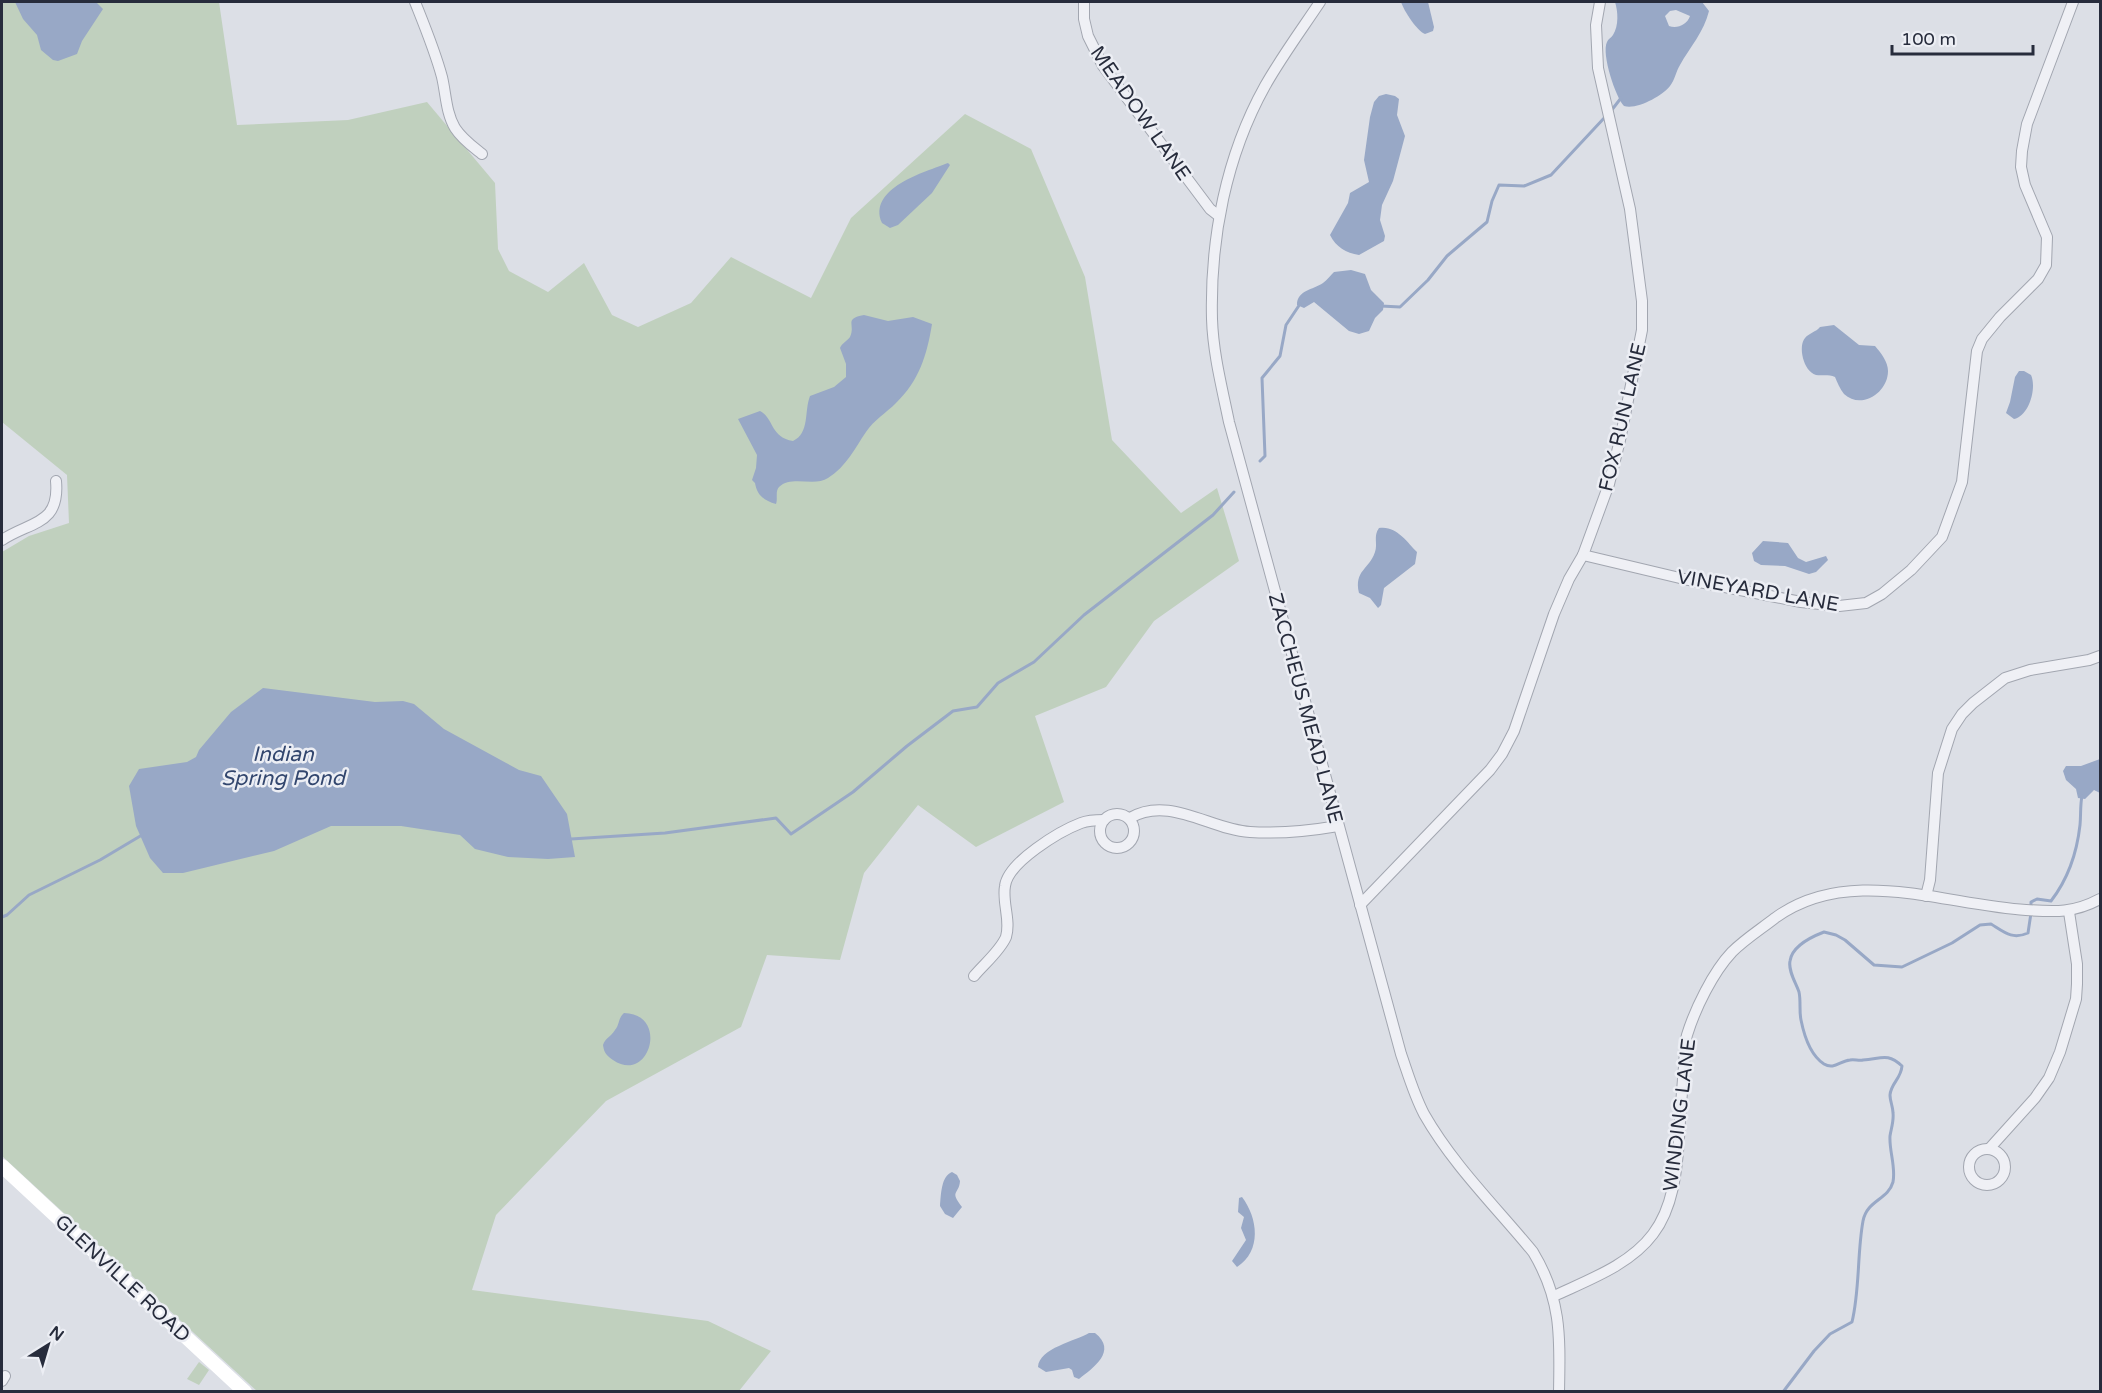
<svg xmlns="http://www.w3.org/2000/svg" width="2102" height="1393" font-family="'Varela Round',sans-serif">
<style>
.green{fill:#c0d0be}
.water{fill:#98a8c6;fill-rule:evenodd}
.lines{fill:none;stroke-linecap:round;stroke-linejoin:round}
.stream{stroke:#98a8c6;stroke-width:3}
.street-casing{stroke:#a2a6b0;stroke-width:12}
.street{stroke:#eff0f5;stroke-width:10}
.secondary{stroke:#fff;stroke-width:14}
.labels{text-anchor:middle;stroke-width:5;stroke-linejoin:round;paint-order:stroke}
.street-label{font-size:20px;fill:#272c3c;stroke:#eceef4}
.water-label{font-size:21px;font-style:italic;fill:#32466e;stroke:#eceef4}
</style>
<rect width="100%" height="100%" fill="#dcdfe6"/>
<!-- green -->
<g class="green">
<path d="M2,2H219L237,125L348,120L427,102L495,183L498,249L509,271L548,292L584,263L612,315L638,327L691,303L731,257L811,298L851,218L965,114L1031,149L1085,277L1112,440L1181,513L1217,488L1239,561L1154,621L1106,687L1035,716L1064,802L976,847L918,805L864,873L840,960L767,955L741,1027L606,1101L496,1215L472,1290L708,1321L771,1351L739,1391L258,1392L2,1156V552L29,536L69,523L67,475L2,422Z"/>
<path d="M199,1362L209,1370L199,1385L187,1379Z"/>
</g>
<!-- water -->
<g class="water">
<path d="M15,2H96L103,9L82,41L77,54L58,61L53,60L41,50L37,35L23,19Z"/>
<path d="M1401,2H1428L1434,27L1433,31L1425,34C1417,31 1404,11 1401,2Z"/>
<path d="M1615,2H1702L1709,11C1704,32 1690,47 1680,65C1676,71 1675,80 1670,86C1662,96 1637,110 1624,106C1616,98 1601,54 1607,42C1608,39 1611,38 1613,35C1619,26 1618,11 1615,2ZM1676,10L1690,16C1687,25 1677,29 1669,26L1665,16L1670,11Z"/>
<path d="M1386,94L1395,96L1399,99L1397,115L1405,136L1393,181L1382,205L1380,220L1385,236L1384,241L1359,255C1346,253 1336,247 1330,235L1348,203L1350,193L1369,182L1364,160L1370,117L1374,102L1379,96Z"/>
<path d="M948,163L950,165L932,193L898,225L890,228L882,223C867,188 925,172 948,163Z"/>
<path d="M1351,270L1365,274L1371,290L1384,303L1383,310L1375,318L1369,331L1359,334L1349,331L1314,302L1304,308L1297,305C1297,290 1313,290 1323,283C1327,280 1331,275 1334,272Z"/>
<path d="M864,315L888,321L913,317L932,324C927,355 919,381 896,403C886,413 874,420 866,432C855,448 846,467 828,478C815,487 791,475 779,487C775,491 778,499 776,504C764,501 757,495 755,483L752,480L756,468L757,455L738,419L760,411C774,418 770,437 793,441C810,433 804,411 810,396L834,387L846,377V364L840,348C842,343 847,341 850,337C856,324 843,319 864,315Z"/>
<path d="M1834,325L1859,345L1875,346C1881,353 1888,362 1888,371C1888,393 1861,410 1844,394C1840,389 1837,382 1835,377C1828,374 1822,376 1816,375C1803,371 1798,346 1805,338C1809,333 1816,332 1820,327Z"/>
<path d="M2019,371H2024L2031,375C2037,388 2029,416 2014,419L2006,413L2010,402L2015,377Z"/>
<path d="M1379,528C1396,525 1407,542 1417,552L1415,564L1384,588L1381,605L1378,608L1370,598L1359,593C1354,570 1369,570 1375,552C1378,544 1373,536 1379,528Z"/>
<path d="M1763,541L1788,543L1798,558L1806,562L1826,556L1828,560L1816,572L1809,574L1785,566L1761,565L1754,561L1752,553Z"/>
<path d="M263,688L375,702L403,701L414,704L444,729L519,770L541,776L567,814L575,857L548,859L508,857L475,849L460,835L401,826H331L274,851L183,873H163L150,858L136,826L129,786L139,769L187,762L196,757L199,750L231,712Z"/>
<path d="M2100,759V793L2094,790L2085,799L2078,798L2076,789L2066,780L2063,771L2066,766H2081Z"/>
<path d="M624,1013C670,1014 649,1085 613,1060C607,1056 604,1053 603,1045C605,1038 611,1037 615,1030C620,1024 618,1018 624,1013Z"/>
<path d="M952,1172L957,1175L960,1181C959,1195 949,1190 962,1207L953,1218L945,1214L940,1206C941,1195 941,1176 952,1172Z"/>
<path d="M1242,1197C1258,1218 1262,1251 1237,1267L1232,1261L1246,1240L1241,1228L1244,1217L1238,1212L1239,1198Z"/>
<path d="M1089,1333H1095C1118,1351 1093,1368 1079,1379L1074,1377L1072,1370L1069,1368L1046,1372L1038,1367C1039,1348 1076,1341 1089,1333Z"/>
</g>
<g class="lines">
<!-- stream -->
<g class="stream">
<path d="M1611,111L1621,98"/>
<path d="M1381,306L1400,307L1428,280L1447,256L1487,222L1492,201L1499,185L1524,186L1551,175L1606,116"/>
<path d="M1260,461L1265,456L1262,378L1280,356L1286,325L1300,304"/>
<path d="M571,839L665,833L776,818L791,834L853,792L907,746L953,711L977,707L998,683L1034,662L1084,615L1213,515L1234,492"/>
<path d="M2031,907V902L2037,899L2051,901C2068,879 2077,852 2080,825C2081,815 2080,806 2082,796"/>
<path d="M2,917L7,915L29,895L100,860L142,835"/>
<path d="M1783,1392L1814,1351L1830,1334L1852,1322C1860,1289 1857,1254 1863,1221C1867,1200 1888,1200 1893,1182C1896,1167 1889,1151 1890,1136C1891,1129 1894,1121 1893,1113C1893,1107 1890,1101 1890,1095C1891,1083 1901,1079 1902,1066C1887,1052 1881,1059 1863,1060C1859,1061 1854,1059 1850,1060C1840,1061 1834,1070 1824,1064C1810,1055 1804,1035 1801,1020C1799,1011 1801,1001 1799,992C1796,983 1788,971 1790,961C1792,946 1811,937 1824,932L1836,935L1845,940L1874,965L1902,967L1952,943L1980,925L1991,924C2004,932 2012,940 2028,933L2031,913"/>
</g>
<defs>
<g id="street">
<path d="M415,2C425,27 435,51 442,77C446,94 446,113 455,128C462,139 472,146 482,154"/>
<path d="M1084,2V19L1088,36L1103,66L1210,209L1219,216"/>
<path d="M1320,2C1302,29 1282,56 1265,86C1226,156 1210,239 1212,319C1213,353 1222,388 1229,422L1401,1054C1408,1074 1414,1095 1424,1114C1453,1165 1496,1207 1533,1252C1562,1300 1560,1338 1559,1392"/>
<path d="M2,540C31,521 60,525 56,481"/>
<path d="M1583,555L1684,579L1801,602L1839,606L1866,603L1882,594L1911,570L1942,537L1962,482L1977,351L1982,339L2000,317L2038,279L2046,265L2047,237L2025,185L2021,167L2022,151L2027,124L2073,2"/>
<circle cx="1117" cy="831" r="17"/>
<path d="M1130,818C1169,795 1211,830 1250,832C1280,834 1309,831 1338,826"/>
<path d="M1926,896L1930,880L1938,773L1952,729L1962,714L1973,703L2005,678L2030,670L2089,660L2100,656"/>
<path d="M1360,905L1490,770L1502,754L1514,731L1554,614L1569,579L1583,555L1609,484L1620,440L1642,330V301L1630,209L1598,68L1596,25L1600,2"/>
<path d="M974,976C984,964 1000,951 1006,937C1011,920 1002,903 1005,886C1008,862 1060,831 1081,823C1089,820 1096,820 1104,820"/>
<path d="M1989,1149L2035,1098L2049,1078L2060,1052L2076,999L2077,984V964L2069,912"/>
<circle cx="1987" cy="1167" r="18"/>
<path d="M1554,1296C1588,1280 1630,1265 1653,1234C1673,1208 1677,1170 1679,1139C1680,1115 1682,1091 1684,1067C1685,1057 1684,1045 1687,1035C1695,1009 1713,972 1732,952C1745,939 1761,929 1775,918C1849,864 1944,905 2026,910C2056,912 2074,913 2100,899"/>
<path d="M2,1381L5,1376"/>
</g>
</defs>
<!-- street casing -->
<use href="#street" class="street-casing"/>
<!-- street -->
<use href="#street" class="street"/>
<!-- secondary -->
<path class="secondary" d="M2,1166L245,1392"/>
</g>
<g class="labels">
<!-- street labels -->
<g class="street-label">
<text transform="translate(1141 113) rotate(55)" y="7">MEADOW LANE</text>
<text transform="translate(1622 417) rotate(-77)" y="7">FOX RUN LANE</text>
<text transform="translate(1758 590) rotate(10)" y="7">VINEYARD LANE</text>
<text transform="translate(1306 708) rotate(75)" y="7">ZACCHEUS MEAD LANE</text>
<text transform="translate(1679 1115) rotate(-83)" y="7">WINDING LANE</text>
<text transform="translate(123 1278) rotate(43)" y="7">GLENVILLE ROAD</text>
</g>
<!-- water labels -->
<g class="water-label">
<text x="283" y="761">Indian<tspan x="283" dy="24">Spring Pond</tspan></text>
</g>
</g>
<!-- border -->
<rect width="2102" height="1393" fill="none" stroke="#272c3c" stroke-width="6"/>
<!-- north arrow -->
<g transform="translate(48 1345) rotate(37)" stroke="#eceef4" stroke-width="4.5" paint-order="stroke">
<path d="M0-4.5L10 22L0 15L-10 22Z" fill="#272c3c"/>
<text y="-9" font-size="16" font-weight="bold" text-anchor="middle" fill="#272c3c">N</text>
</g>
<!-- scale -->
<path d="M1892 45v9h141v-9" fill="none" stroke="#272c3c" stroke-width="3"/>
<text x="1901" y="45" font-size="18" fill="#272c3c" stroke="#eceef4" stroke-width="4.5" paint-order="stroke">100 m</text>
</svg>
